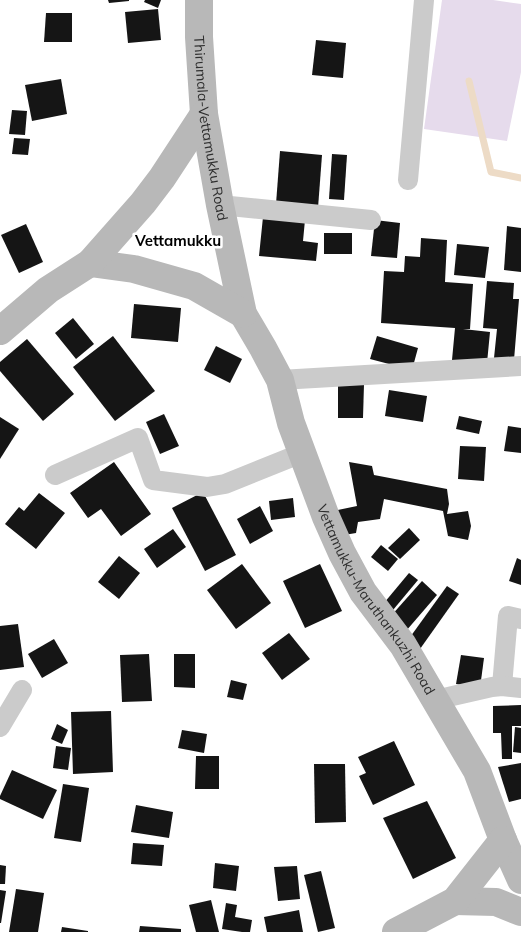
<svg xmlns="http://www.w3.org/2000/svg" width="521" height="932" font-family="Mulish,sans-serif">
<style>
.green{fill:#e6dbec}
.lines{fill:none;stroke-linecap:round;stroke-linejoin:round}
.stream{stroke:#eddbc6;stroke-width:7}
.building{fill:#151515}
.street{stroke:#cbcbcb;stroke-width:20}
.secondary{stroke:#b8b8b8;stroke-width:28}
.labels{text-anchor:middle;stroke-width:5;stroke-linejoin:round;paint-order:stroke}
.street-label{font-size:14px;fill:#2e2e2e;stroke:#fff}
.neighbourhood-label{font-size:15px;font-weight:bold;fill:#000;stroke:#fff}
</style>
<rect width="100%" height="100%" fill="#fff"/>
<!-- green -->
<path class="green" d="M442,0H493L521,4V72L507,141L424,129Z"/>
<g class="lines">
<!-- stream -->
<path class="stream" d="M469,81L491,172L521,178"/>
</g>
<!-- building -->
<g class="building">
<path d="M108,0H129V1L109,3Z"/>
<path d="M145,0H161L158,8L144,2Z"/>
<path d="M158,9L161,40L128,43L125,12Z"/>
<path d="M46,13H72V42H44Z"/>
<path d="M316,40L346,43L343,78L312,75Z"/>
<path d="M61,79L67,114L32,121L25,85Z"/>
<path d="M12,110L27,111L25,135L9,134Z"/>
<path d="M14,138L30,139L28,155L12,154Z"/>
<path d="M280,151L322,155L318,208L276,204Z"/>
<path d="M332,154L347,155L344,200L329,199Z"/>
<path d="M263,217L305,220L303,241L318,243L316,261L259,256Z"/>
<path d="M375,220L400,223L397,258L371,256Z"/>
<path d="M26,224L43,262L19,273L1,235Z"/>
<path d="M507,226L521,228V272L504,270Z"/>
<rect x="324" y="233" width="28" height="21"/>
<path d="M421,238L447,240L445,282L473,284L470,329H463L490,332L487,363L452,360L455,328L381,323L384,271L404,272L405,256L420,257Z"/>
<path d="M457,244L489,247L485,278L454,275Z"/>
<path d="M487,281L514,283L513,299H519L514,360L494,358L497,329L483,328Z"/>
<path d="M134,304L181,308L178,342L131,338Z"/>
<path d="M73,318L94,344L76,359L55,333Z"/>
<path d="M113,336L155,391L115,421L73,367Z"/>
<path d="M377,336L418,348L412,370L370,359Z"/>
<path d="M27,339L74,394L43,421L0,371V362Z"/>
<path d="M216,346L242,359L230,383L204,370Z"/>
<path d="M338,384H364L363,418H338Z"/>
<path d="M389,390L427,396L423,422L385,416Z"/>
<path d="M164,414L179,446L160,454L146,422Z"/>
<path d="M459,416L482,421L479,434L456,429Z"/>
<path d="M0,417L19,429L0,459Z"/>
<path d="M508,426L521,428V453L504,451Z"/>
<path d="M460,446L486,447L484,481L458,479Z"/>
<path d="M114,462L151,514L121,536L101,509L88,518L70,493Z"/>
<path d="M349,462L372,466L374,475L447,489L449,504L447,514L468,511L471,526L468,540L448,536L443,511L384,499L380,519L358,522L356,533L338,536L333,511L357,506Z"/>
<path d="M203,492L236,555L205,571L172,508Z"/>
<path d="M39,493L65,513L36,549L5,524L19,507L24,511Z"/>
<path d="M293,498L295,517L271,520L269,501Z"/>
<path d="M260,506L273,531L250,544L237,519Z"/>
<path d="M409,528L420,540L400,559L388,548Z"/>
<path d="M173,529L186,547L157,568L144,549Z"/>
<path d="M381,545L398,559L388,571L371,557Z"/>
<path d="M119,556L140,573L119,599L98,582Z"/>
<path d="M517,558L521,560V585L509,581Z"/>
<path d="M242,564L271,603L236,629L207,590Z"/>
<path d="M320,564L342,611L305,628L283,581Z"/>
<path d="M409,573L418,580L393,610L384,603Z"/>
<path d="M422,581L437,595L406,631L390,617Z"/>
<path d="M447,586L459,594L420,649L408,640Z"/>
<path d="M18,624L24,667L0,670V626Z"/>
<path d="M289,633L310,659L282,680L262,653Z"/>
<path d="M54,639L68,663L42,678L28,654Z"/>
<path d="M149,654L152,701L122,702L120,655Z"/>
<path d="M174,654H195V688L174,687Z"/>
<path d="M461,655L484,658L480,688L456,684Z"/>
<path d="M231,680L247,684L243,700L227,697Z"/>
<path d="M521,705V726H512V759H502L501,733H493V706Z"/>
<path d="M111,711L113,772L73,774L71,712Z"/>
<path d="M57,724L68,730L62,744L51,739Z"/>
<path d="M515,727L521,728V753L513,752Z"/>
<path d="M182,730L207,734L204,753L178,748Z"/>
<path d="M394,741L415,785L373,805L359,776L366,773L358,757Z"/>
<path d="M56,746L71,748L68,770L53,768Z"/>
<path d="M196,756H219V789H195Z"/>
<path d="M521,763V799L509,802L498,767Z"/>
<path d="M314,764H345L346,822L315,823Z"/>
<path d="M12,770L57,790L43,819L0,799V796Z"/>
<path d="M63,784L89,788L81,842L54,838Z"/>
<path d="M427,801L456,858L413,879L383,818Z"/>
<path d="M136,805L173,812L169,838L131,832Z"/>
<path d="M133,843L164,845L162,866L131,864Z"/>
<path d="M215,863L239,866L236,891L213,888Z"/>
<path d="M0,865L6,866L5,884H0Z"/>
<path d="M297,866L300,899L278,901L274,867Z"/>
<path d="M321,871L335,928L318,932L304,875Z"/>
<path d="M16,889L44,893L38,932H9Z"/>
<path d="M0,890L6,891L1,923H0Z"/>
<path d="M211,900L219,932H196L189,905Z"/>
<path d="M226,903L237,905L235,917L252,920L250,932H242L222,929Z"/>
<path d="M299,910L303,932H267L264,917Z"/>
<path d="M140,926L181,929V932H139Z"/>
<path d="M62,927L88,931V932H61Z"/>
</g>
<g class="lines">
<!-- street -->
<g class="street">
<path d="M408,180L424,0"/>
<path d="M220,205L371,220"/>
<path d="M280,380L521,366"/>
<path d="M55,475L138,438L153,480L207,487L225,484L302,453"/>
<path d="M502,686L508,616L521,619"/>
<path d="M435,700L492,687L502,686L521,688"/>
<path d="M0,727L22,690"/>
</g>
<!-- secondary -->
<g class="secondary">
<path id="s1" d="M199,0V37L204,114L220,205L243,314L263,348L280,380L291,423L326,517L342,553L363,592L403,645L477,771L503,840L521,880"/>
<path d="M90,263L134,269L194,286L243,314"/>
<path d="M0,331L48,290L90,263L143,203L162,178L204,114"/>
<path d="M455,901L496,902L521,912"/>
<path d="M396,932L455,901L503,840"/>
</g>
</g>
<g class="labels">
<!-- street labels -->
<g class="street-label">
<text dy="5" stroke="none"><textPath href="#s1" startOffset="129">Thirumala-Vettamukku Road</textPath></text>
<text dy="5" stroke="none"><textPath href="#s1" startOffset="635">Vettamukku-Maruthankuzhi Road</textPath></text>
</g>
<!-- neighbourhood labels -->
<g class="neighbourhood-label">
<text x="178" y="246">Vettamukku</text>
</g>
</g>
</svg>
